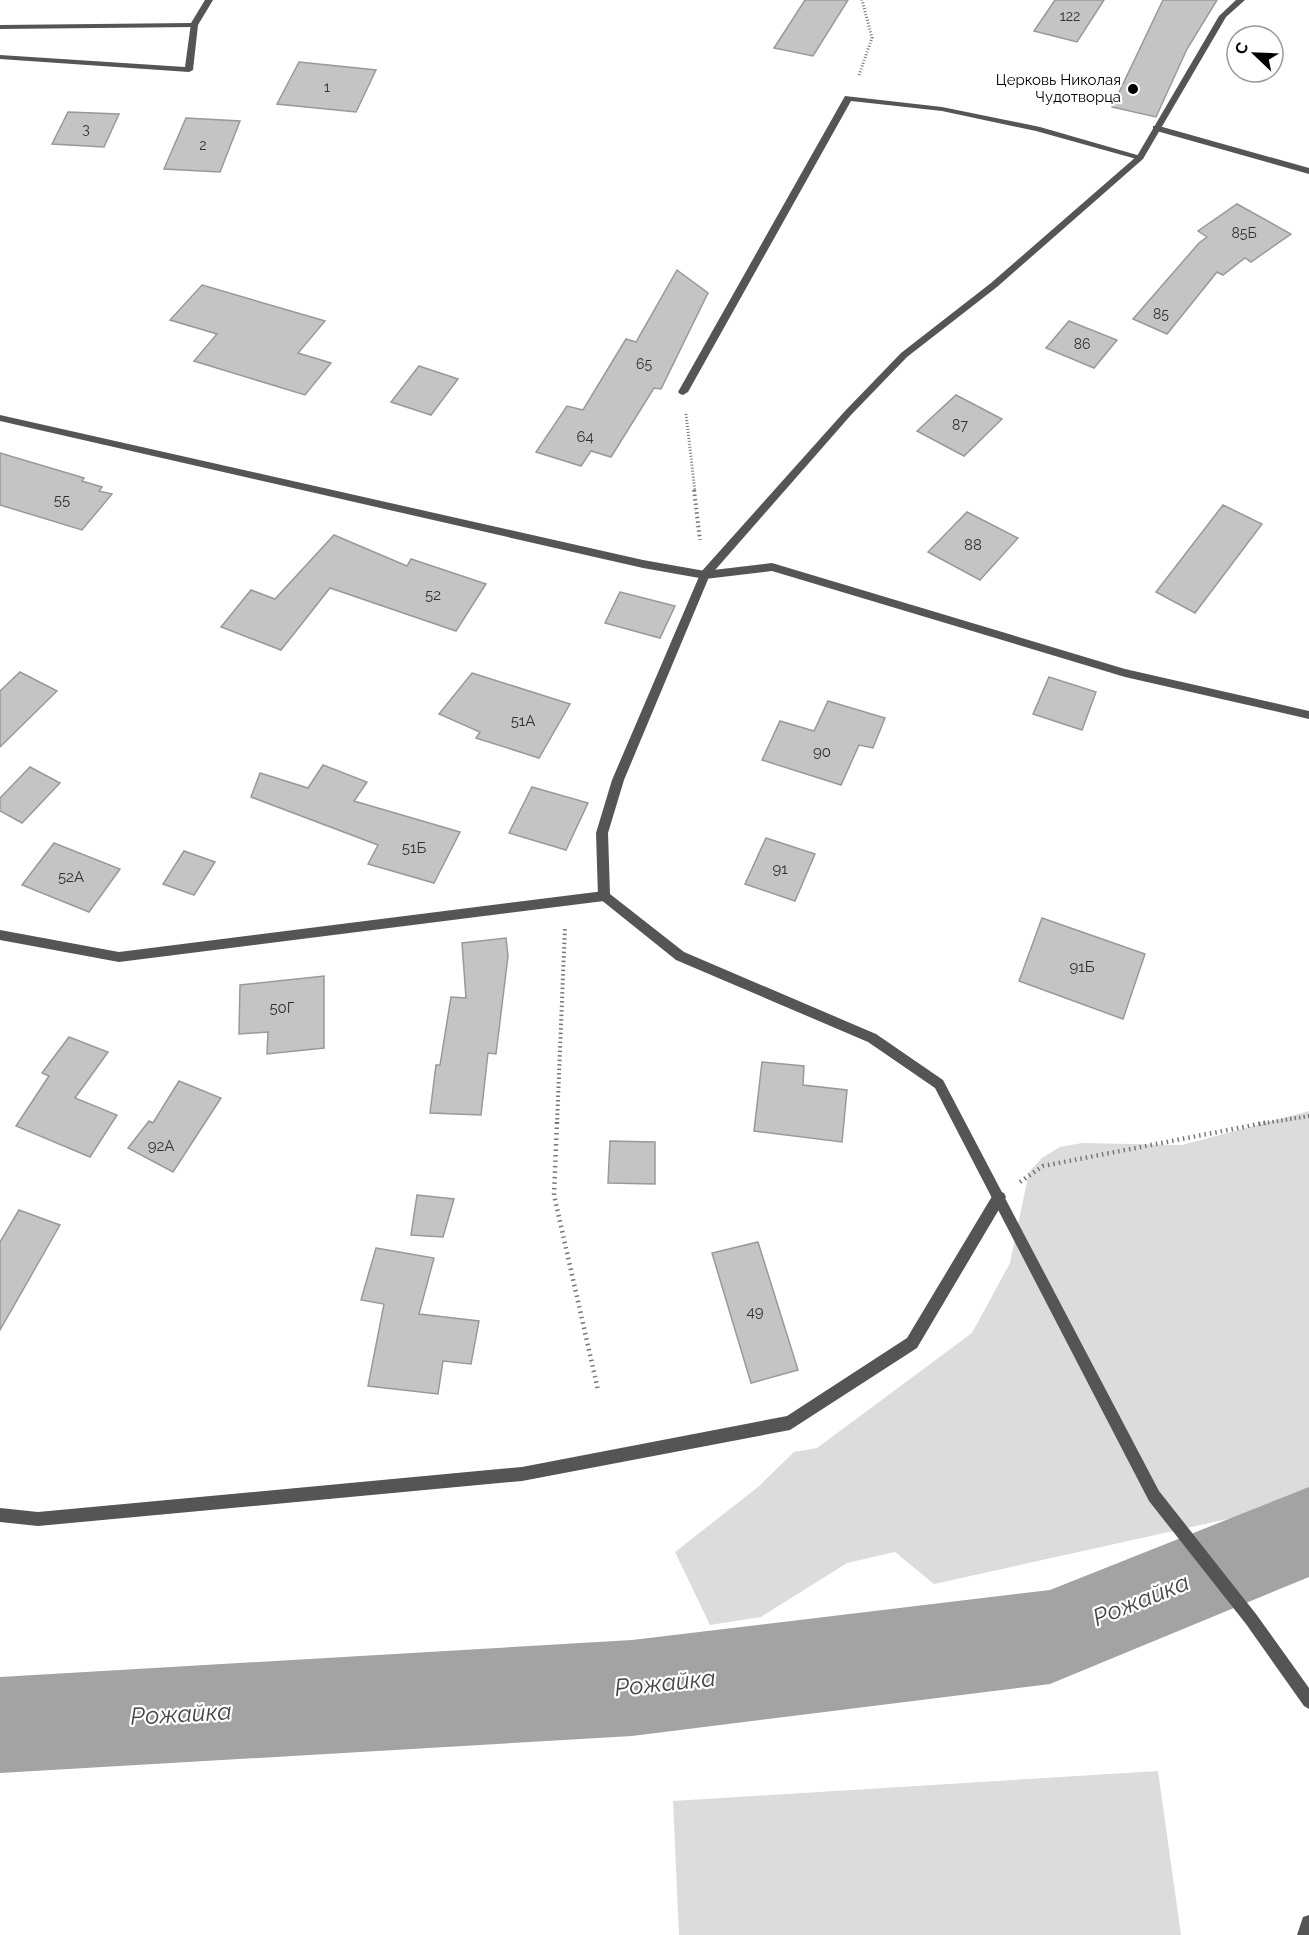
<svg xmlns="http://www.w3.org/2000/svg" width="1309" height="1935" font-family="Raleway,sans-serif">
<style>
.green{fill:#dcdcdc}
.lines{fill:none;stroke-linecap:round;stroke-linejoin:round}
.river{fill:#a3a3a3;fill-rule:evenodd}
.building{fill:#c4c4c4;stroke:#999;stroke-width:1.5}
.path-far2{stroke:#777;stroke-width:3;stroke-dasharray:1 2;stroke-linecap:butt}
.path-far1{stroke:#777;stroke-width:4;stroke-dasharray:1.5 3;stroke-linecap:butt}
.path{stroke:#777;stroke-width:4.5;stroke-dasharray:1.5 4;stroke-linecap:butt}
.service{fill:#555;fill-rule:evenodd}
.minor{fill:#555;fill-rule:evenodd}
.tertiary{fill:#555;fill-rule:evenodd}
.poi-dot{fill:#000;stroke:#fff;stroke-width:2}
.labels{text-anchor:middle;stroke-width:4.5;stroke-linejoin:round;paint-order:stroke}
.far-number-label{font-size:14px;fill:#313131}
.far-poi-label{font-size:15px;fill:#000;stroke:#fff;text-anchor:end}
.number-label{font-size:15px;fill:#313131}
.near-water-label{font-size:24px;font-style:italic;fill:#444;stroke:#fff}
</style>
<rect width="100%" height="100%" fill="#fff"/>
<!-- green -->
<g class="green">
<path d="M1309,1111V1501L934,1584L895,1552L847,1563L761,1617L710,1625L675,1552L758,1487L794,1452L817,1448L972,1333L1010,1263L1029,1172L1042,1158L1060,1147L1082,1143L1182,1145Z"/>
<path d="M1158,1771L1181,1935H679L673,1801Z"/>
</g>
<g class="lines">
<!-- river -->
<path class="river" d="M1309,1487V1577L1050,1684L632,1736L0,1773V1677L632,1640L1050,1590Z"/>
</g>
<!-- building -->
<g class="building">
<path d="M805,0H848L813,56L774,48Z"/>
<path d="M1055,0H1104L1077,42L1034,31Z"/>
<path d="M1163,0H1217L1187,49L1156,117L1112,107Z"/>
<path d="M299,62L376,70L356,112L277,104Z"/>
<path d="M68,112L119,114L104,147L52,144Z"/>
<path d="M186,118L240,121L220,172L164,169Z"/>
<path d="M1237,204L1291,234L1251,262L1245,258L1223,275L1217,272L1167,334L1133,319L1199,243L1207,237L1198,231Z"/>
<path d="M677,270L708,293L661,389L654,388L611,457L591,451L581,466L536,452L567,406L583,410L626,339L636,342Z"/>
<path d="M202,285L325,321L298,353L331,363L305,395L194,361L217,334L170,320Z"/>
<path d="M1069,321L1117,340L1094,368L1046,348Z"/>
<path d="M419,366L458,379L431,415L391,402Z"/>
<path d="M956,395L1002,419L964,456L917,431Z"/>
<path d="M0,453L84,478L82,481L102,487L99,491L112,494L82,530L0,505Z"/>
<path d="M1223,505L1262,524L1195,613L1156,592Z"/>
<path d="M967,512L1018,538L980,580L928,552Z"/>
<path d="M334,535L407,566L411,559L486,584L456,631L330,588L281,650L221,627L251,590L275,599Z"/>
<path d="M620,592L675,606L660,638L605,623Z"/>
<path d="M20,672L57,691L0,747V691Z"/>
<path d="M472,673L570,704L539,758L476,738L480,732L439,714Z"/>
<path d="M1049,677L1096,692L1082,730L1033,714Z"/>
<path d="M828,701L885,718L873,748L859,745L841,785L762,760L780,721L814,731Z"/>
<path d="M323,765L367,782L354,801L460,832L434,883L368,864L378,845L251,797L260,773L308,788Z"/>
<path d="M30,767L60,783L22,823L0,811V798Z"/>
<path d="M532,787L588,803L566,850L509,833Z"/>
<path d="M766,838L815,854L795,901L745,884Z"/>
<path d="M54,843L120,869L89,912L22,885Z"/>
<path d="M184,851L215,862L194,895L163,884Z"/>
<path d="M1042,918L1145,954L1123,1019L1019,981Z"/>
<path d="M506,938L508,956L496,1054L488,1053L481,1115L430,1113L436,1065H440L451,997L466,998L462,943Z"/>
<path d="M324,976V1048L267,1054L268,1032L239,1034L240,985Z"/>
<path d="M69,1037L108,1052L75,1098L117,1115L90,1157L16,1126L49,1076L42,1073Z"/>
<path d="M762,1062L804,1066L803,1085L847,1090L842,1142L754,1131Z"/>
<path d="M179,1081L221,1098L173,1172L128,1148L149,1121L153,1123Z"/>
<path d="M610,1141L655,1142V1184L608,1183Z"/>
<path d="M417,1195L454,1199L443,1237L411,1235Z"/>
<path d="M19,1210L60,1225L0,1330V1242Z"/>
<path d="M758,1242L798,1370L751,1383L712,1253Z"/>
<path d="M376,1248L434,1258L419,1314L479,1321L471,1364L443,1361L438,1394L368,1386L384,1304L361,1300Z"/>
</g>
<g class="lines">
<!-- path-far2 -->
<g class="path-far2">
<path d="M859,75L872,38L862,0"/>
<path d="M686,414L695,492"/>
</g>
<!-- path-far1 -->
<g class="path-far1">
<path d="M694,490L700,540"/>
<path d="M557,1124L565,927"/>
<path d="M1259,1124L1309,1116"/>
</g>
<!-- path -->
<g class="path">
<path d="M557,1122L554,1195L598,1390"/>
<path d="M1020,1182L1043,1166L1269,1122"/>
</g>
<!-- service -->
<g class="service">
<path d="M191,23L198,25L193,70L189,72L0,59V55L185,67Z"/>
<path d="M845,96L942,107L1040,127L1144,157L1140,160L1036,131L942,111L851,101L688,392L683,395L680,394L678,392Z"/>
</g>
<!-- minor -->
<g class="minor">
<path d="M205,0H213L198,25L194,27L0,29V25L191,23Z"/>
<path d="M1153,126H1159L1309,168V174L1153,130Z"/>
<path d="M0,415L643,560L705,571L772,563L1125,669L1309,711V719L1125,677L772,571L705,579L643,568L0,421Z"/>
<path d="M604,891L608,893L610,896L608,899L604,901L119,962L0,940V930L119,952Z"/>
<path d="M999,1191L1004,1193L1006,1197L1004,1201L917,1348L790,1430L522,1481L38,1526L0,1522V1508L38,1512L522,1467L787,1416L907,1338L994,1193Z"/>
<path d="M1309,1915V1935H1297L1303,1917Z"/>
</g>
<!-- tertiary -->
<path class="tertiary" d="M1236,0H1245L1226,17L1143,159L997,287L907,357L851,415L709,577L624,780L608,833L610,894L684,952L876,1034L943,1080L1159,1491L1256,1614L1309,1688V1709L1304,1706L1246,1624L1149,1501L935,1088L868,1042L676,960L600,899L598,896L596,833L612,780L701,572L845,411L901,353L991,283L1137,156L1219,16Z"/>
</g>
<!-- markers -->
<circle class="poi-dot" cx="1133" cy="89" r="6"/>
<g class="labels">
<!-- far-number labels -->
<g class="far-number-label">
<text x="1070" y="21">122</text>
<text x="327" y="92">1</text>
<text x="86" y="134">3</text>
<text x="203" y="150">2</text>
<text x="1244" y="238">85Б</text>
<text x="1161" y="319">85</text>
<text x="1082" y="349">86</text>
<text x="644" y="369">65</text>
<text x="960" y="430">87</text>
</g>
<!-- far-poi labels -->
<g class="far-poi-label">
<text x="1121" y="85">Церковь Николая<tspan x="1121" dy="17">Чудотворца</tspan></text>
</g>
<!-- number labels -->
<g class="number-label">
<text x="585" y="442">64</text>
<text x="62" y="505">55</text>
<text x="973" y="550">88</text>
<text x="433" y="600">52</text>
<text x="523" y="726">51А</text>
<text x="822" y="757">90</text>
<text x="414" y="853">51Б</text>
<text x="780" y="874">91</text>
<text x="71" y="882">52А</text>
<text x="1082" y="972">91Б</text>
<text x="282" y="1013">50Г</text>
<text x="161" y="1151">92А</text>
<text x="755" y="1317">49</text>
</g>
<!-- near-water labels -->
<g class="near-water-label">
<text transform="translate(1141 1600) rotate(-22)" y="8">Рожайка</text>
<text transform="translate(665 1683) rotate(-6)" y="8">Рожайка</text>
<text transform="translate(181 1714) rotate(-3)" y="8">Рожайка</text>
</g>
</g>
<!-- north arrow -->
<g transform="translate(1255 54) rotate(293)"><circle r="28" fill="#ffffff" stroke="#999999" stroke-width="1.5"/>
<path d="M0-4.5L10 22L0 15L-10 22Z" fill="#000000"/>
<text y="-9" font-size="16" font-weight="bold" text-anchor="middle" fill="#000000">С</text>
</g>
</svg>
